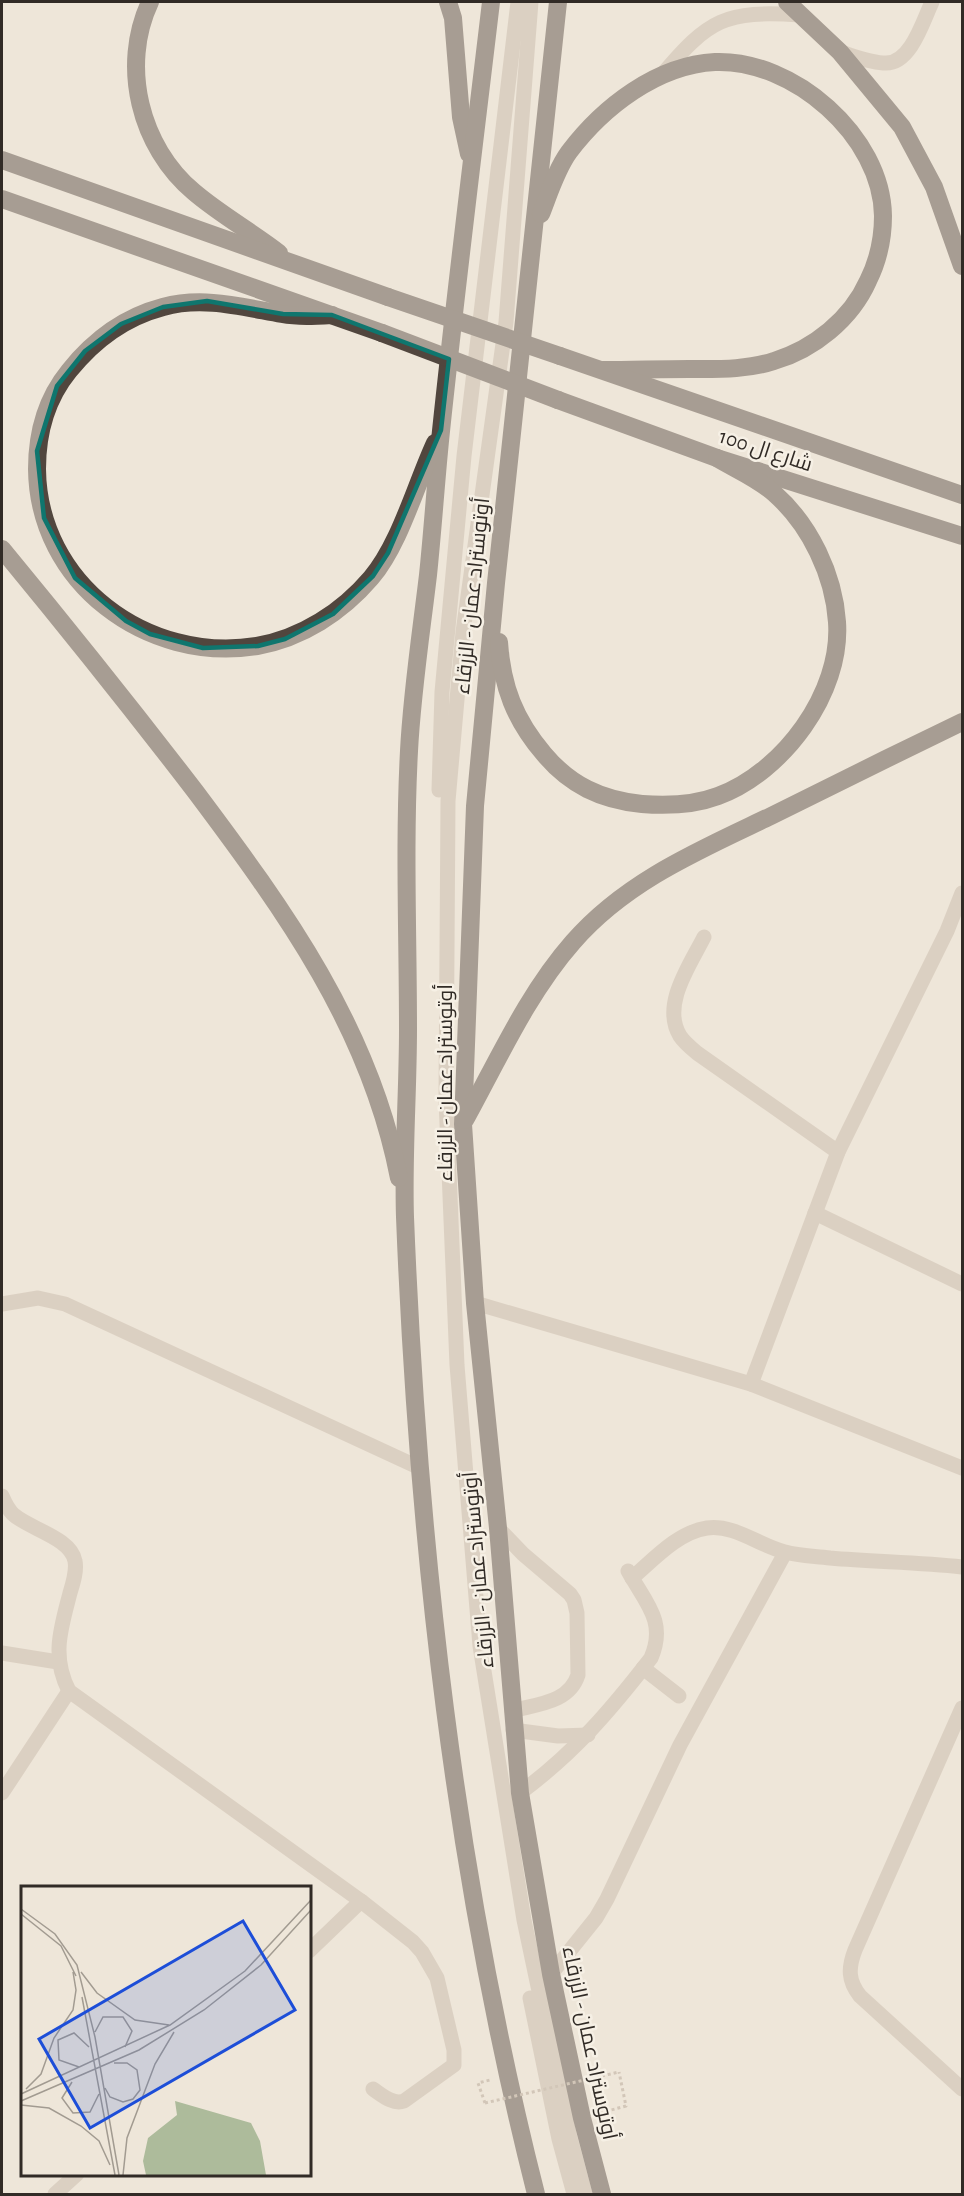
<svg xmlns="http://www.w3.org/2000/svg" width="964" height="2196" font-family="'Alegreya Sans',Cairo,sans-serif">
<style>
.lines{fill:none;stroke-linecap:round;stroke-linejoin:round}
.path{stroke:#afa191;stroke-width:3;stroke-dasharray:3 3;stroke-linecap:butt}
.minor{stroke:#c4b7a7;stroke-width:15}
.highway{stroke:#51463e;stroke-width:18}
.path-bridge{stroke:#afa191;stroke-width:3;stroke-dasharray:3 3;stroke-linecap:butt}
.highway-bridge{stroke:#51463e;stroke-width:18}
.marked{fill:none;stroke:#0f766e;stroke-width:4.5;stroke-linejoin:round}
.labels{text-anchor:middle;stroke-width:5;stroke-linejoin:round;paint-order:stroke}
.street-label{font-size:21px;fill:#312b26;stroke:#f6f0e5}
.inset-road{fill:none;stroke:#a29b91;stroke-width:1.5}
.view{fill:#1d4ed8;fill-opacity:0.15;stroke:#1d4ed8;stroke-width:3}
.inset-edge{fill:none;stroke:#312b26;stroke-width:3}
</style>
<rect width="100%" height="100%" fill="#eee6d9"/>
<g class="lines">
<!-- path -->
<g class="path">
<path d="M485,2103L478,2083L490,2080"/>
<path d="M600,2113L626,2106L619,2072"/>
</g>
<!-- minor -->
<g class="minor">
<path d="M531,2L506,322L463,632L448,801L446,1099L457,1365L480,1646L524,1920L570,2138L585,2194"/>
<path d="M840,52C854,56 871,63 886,63C911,63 923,21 932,2"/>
<path d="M661,76C709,19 725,10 800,15"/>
<path d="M439,790L442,692L464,456L518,2"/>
<path d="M704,937C690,965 661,1005 680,1036C684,1042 691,1048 697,1053L838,1152"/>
<path d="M815,1213L962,1284"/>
<path d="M475,1303L751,1384L962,1468"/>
<path d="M2,1304L38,1298L65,1304L420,1468"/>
<path d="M751,1384L838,1152L947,931L962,893"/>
<path d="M2,1496C5,1503 8,1510 14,1515C30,1529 71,1538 75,1561C77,1571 73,1583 70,1593C61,1628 51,1656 69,1691L361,1901L413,1942L422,1952L437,1978L454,2050V2065L404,2101C393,2105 382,2095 373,2089"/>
<path d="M498,1528L523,1554L570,1594L574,1600L577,1613L578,1675C569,1703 537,1704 512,1711"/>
<path d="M632,1578C653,1560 678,1532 707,1528C734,1524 760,1546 785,1552C799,1556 815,1556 830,1558C874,1562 918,1562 962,1567"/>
<path d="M2,1653L58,1662"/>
<path d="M643,1668L679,1696"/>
<path d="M962,1708L855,1950C848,1968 848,1981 860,1996L962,2089"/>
<path d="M513,1730L558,1736L588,1735"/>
<path d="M2,1793L69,1691"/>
<path d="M520,1793C574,1753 610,1711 651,1658C667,1621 645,1602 628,1571"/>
<path d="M309,1951L361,1901"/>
<path d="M551,1974L596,1918L607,1899L680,1745L785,1553"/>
<path d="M530,1998L559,2139L574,2194"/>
<path d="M55,2194L77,2174"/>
</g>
<!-- highway -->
<g class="highway">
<path d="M150,2C120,66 140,147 194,192C221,215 252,232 279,253"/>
<path d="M448,2L453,18L461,117L469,154"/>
<path d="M491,2C474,145 456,288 441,431C436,479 433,527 428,575C421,634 412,692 409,751C404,844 408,937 408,1029C408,1092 403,1155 405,1217C418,1546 455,1875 536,2194"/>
<path d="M558,2L496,583L475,806L463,1124L475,1303L498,1528L520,1793L551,1974L582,2118L602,2194"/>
<path d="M787,2L840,52L902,127L934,187L962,266"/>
<path d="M2,160L388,297"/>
<path d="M2,199L382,333"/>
<path d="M541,214C549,194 556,170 569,152C603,107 657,65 715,62C793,59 882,136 883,216C883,238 878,261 868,281C851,319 814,349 774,361C747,370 718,369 689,369C660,369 632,370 603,370"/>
<path d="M332,315C315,316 298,317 282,314C242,307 203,296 163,307C125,317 93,341 69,371C47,398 37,433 37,469C38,583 147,664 257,646C302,638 342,612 371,578C400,544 416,484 435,443"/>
<path d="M560,356L962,495"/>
<path d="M558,400L717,458L962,536"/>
<path d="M2,549C68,629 132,709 195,791C285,911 370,1028 399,1178"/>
<path d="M499,642C502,687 515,720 544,754C570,785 601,800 642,804C667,806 694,805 718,796C783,772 842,693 837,622C834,575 810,525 775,494C759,479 735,469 717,458"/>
<path d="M465,1120C498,1060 528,993 573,942C626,881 700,850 771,816C835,784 898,753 962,722"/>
</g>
<!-- path-bridge -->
<path class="path-bridge" d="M485,2103L619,2072"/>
<!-- highway-bridge -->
<g class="highway-bridge">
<path d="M388,297L560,356"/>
<path d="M382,333L558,400"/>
</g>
</g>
<!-- marked area -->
<path d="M0 0H964V2196H0ZM207,301L283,314L332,315L449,359L441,430L388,553L373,576L333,614L285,639L258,646L203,648L150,634L126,621L75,578L44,518L37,451L57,386L85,351L121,324L163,307Z" fill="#eee6d9" fill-opacity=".55" fill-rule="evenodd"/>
<path class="marked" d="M207,301L283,314L332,315L449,359L441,430L388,553L373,576L333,614L285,639L258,646L203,648L150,634L126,621L75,578L44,518L37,451L57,386L85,351L121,324L163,307Z"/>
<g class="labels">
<!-- street labels -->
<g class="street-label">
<text transform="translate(766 450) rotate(18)" y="7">شارع ال 100</text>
<text transform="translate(472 596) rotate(-84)" y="7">أوتوستراد عمان - الزرقاء</text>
<text transform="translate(445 1083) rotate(-90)" y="7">أوتوستراد عمان - الزرقاء</text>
<text transform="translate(478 1570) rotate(-95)" y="7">أوتوستراد عمان - الزرقاء</text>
<text transform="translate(590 2043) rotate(78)" y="7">أوتوستراد عمان - الزرقاء</text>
</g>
</g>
<!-- overview -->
<g transform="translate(21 1886)">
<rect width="290" height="290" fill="#eee6d9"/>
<path d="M154,215L230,237L239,255L245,289H125L122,275L127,252L156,229Z" fill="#adbb9b"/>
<path class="inset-road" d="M0,23L34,48L56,79L74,151L98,289M0,28L40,60L55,90M60,86L76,107L114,134L148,139M61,111L94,289M74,146L82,131H102L111,145L104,161M58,181L38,174L37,154L53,147L68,161M51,196L41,212L52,227L69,226L78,208M84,202L89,211L102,216L112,213L119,204L116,184L106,177H93M5,203L20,188L33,152L52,124L55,104L52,86M0,208L149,139L224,85L290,14M0,215L118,164L183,124L240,79L290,24M0,219L28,222L60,240L78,255L89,279M102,289L106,252L134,178L153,146"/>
<path class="view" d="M222,35L274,124L69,242L18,153Z"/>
<rect width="290" height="290" class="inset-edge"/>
</g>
<!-- border -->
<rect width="964" height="2196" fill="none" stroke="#312b26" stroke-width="6"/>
</svg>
